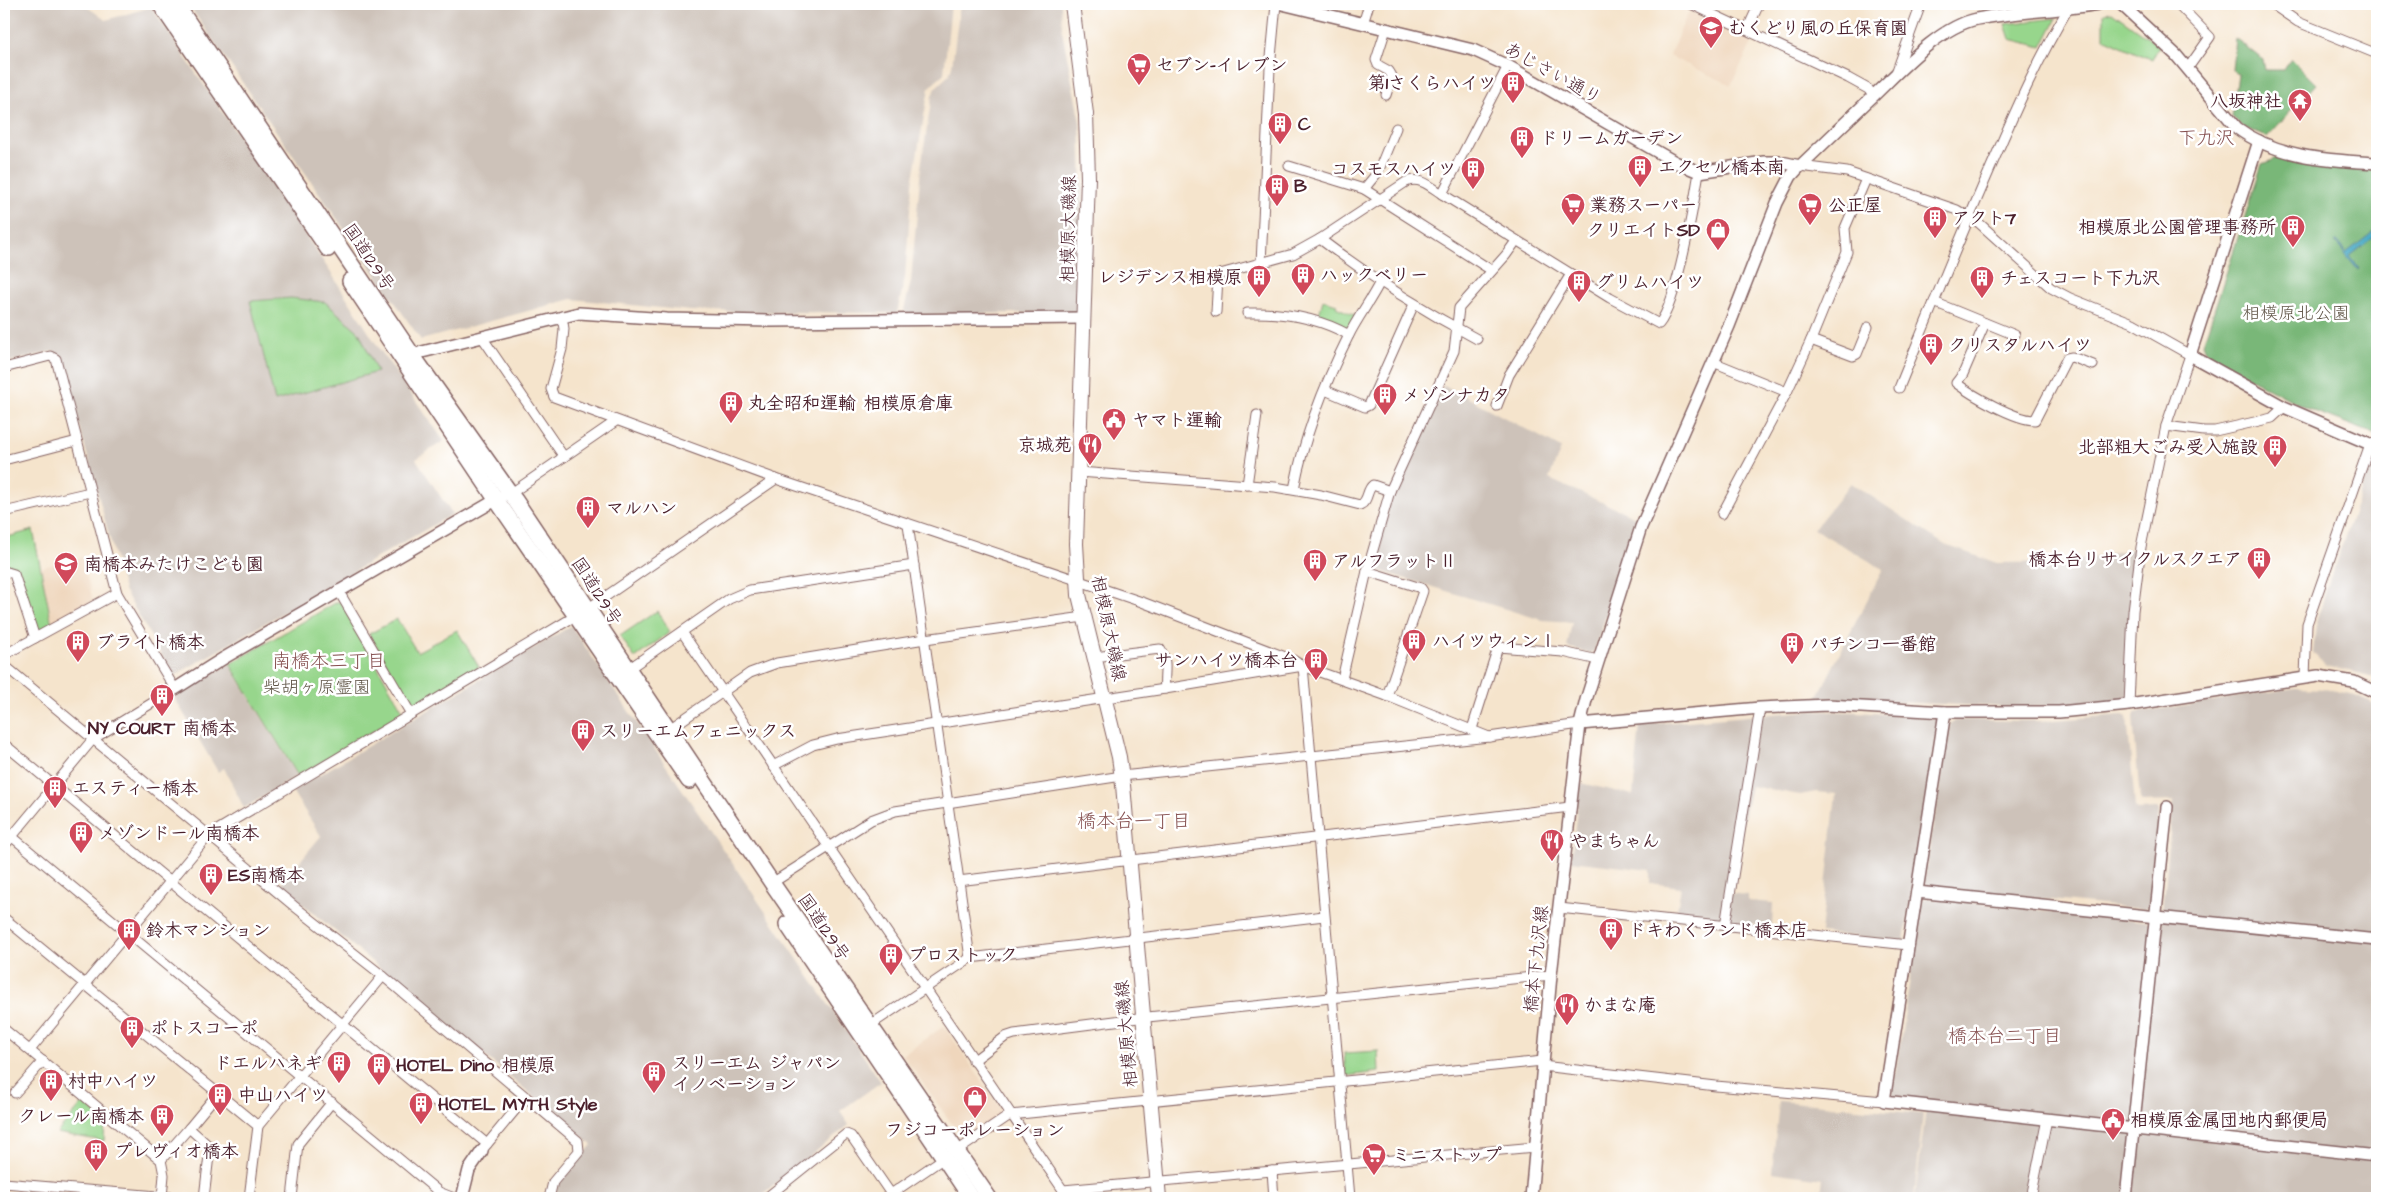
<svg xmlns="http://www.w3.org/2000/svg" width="2381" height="1202" font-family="'Architects Daughter','Klee One',sans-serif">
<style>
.built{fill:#efd6bc}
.industrial{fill:#cdc2b9}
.green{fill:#97d68c;stroke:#707a5c}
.forest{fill:#79b778;stroke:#626b52}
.water{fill:#43a7c3;stroke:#466377}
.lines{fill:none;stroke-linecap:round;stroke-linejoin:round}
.minor-casing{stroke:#866463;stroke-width:11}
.tertiary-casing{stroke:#866463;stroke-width:14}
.primary-casing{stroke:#866463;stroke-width:16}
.trunk-casing{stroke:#866463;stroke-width:18}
.minor{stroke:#fff;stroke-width:9}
.tertiary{stroke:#fff;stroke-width:11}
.primary{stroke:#fff;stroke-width:14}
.trunk{stroke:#fff;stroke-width:15}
.labels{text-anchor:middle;stroke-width:5;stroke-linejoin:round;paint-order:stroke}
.poi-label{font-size:18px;font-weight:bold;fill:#4a1f2b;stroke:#fff;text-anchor:start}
.street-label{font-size:18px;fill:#4a1f2b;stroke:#fff}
.park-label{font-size:18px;fill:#615648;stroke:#fff}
.neighbourhood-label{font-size:19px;fill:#865050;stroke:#fff}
</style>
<rect width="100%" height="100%" fill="#fff"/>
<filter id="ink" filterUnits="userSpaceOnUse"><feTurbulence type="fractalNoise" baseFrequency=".02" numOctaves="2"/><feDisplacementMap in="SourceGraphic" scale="10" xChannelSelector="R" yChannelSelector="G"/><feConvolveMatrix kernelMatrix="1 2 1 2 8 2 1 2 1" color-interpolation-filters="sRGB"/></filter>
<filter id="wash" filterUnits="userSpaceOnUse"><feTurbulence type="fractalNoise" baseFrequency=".0096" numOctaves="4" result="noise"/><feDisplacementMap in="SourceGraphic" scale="20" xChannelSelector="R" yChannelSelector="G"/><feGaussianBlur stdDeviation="1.12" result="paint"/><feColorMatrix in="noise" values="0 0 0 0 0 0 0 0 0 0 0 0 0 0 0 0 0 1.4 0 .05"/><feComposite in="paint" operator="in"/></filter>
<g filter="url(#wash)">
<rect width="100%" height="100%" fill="#f5e4cc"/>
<!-- built -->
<g class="built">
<path d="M1689,11L1753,41L1731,85L1669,56Z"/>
<path d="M82,557L93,601L52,623L40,568Z"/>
<path d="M944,1026L1003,1112L1002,1115L964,1141L903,1055Z"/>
</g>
<!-- industrial -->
<g class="industrial">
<path d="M4,4H86L87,7L106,20L151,7L331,273L380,350L444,441L416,459L452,514L174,676L124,590L60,355L53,351L4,363Z"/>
<path d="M188,4H951L944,73L929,88L912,184L905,277L897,313L691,311L572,299L421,340Z"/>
<path d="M960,4H1061L1062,31L1080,122L1082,189L1077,312L943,314H906L904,310L911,281L921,167L932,96L935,88L949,75L952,66Z"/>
<path d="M1444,385L1561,448L1549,479L1638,518L1594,651L1590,653L1567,647L1572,622L1542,620L1371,568L1393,491Z"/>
<path d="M2377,460V680L2367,675L2326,666L2313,653L2316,626L2326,590L2371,463Z"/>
<path d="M1851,483L1945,545L1997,563L2066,562L2141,547L2129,705L2005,707L1817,698L1883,569L1814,529Z"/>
<path d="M571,626L881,1082L840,1111L849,1125L761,1195L760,1198H555L557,1185L592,1145L280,885L321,836L292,791Z"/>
<path d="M229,664L297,776L244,808L224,768L218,772L174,697Z"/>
<path d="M2295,688L2328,689L2355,695L2377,705V1198H1915L1927,1100L1892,1096L1922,901L1926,898L2162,923L2173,801L2142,802L2140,800L2133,716L2135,713Z"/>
<path d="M1809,711L1857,712L1939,718L1904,941L1821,933L1836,794L1816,792L1800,795L1751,786L1728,893L1748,895V901L1773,903L1772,927L1676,916L1681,887L1650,883V870L1571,861L1580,783L1633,795L1640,725Z"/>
<path d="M2123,715L2127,717L2135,807L2137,810L2157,809L2159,811L2150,905L2144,909L1927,888L1924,882L1950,724L1955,720L2040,721Z"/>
<path d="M1779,1101L1923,1114L1914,1198H1820L1823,1179L1772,1172Z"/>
</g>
<!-- green -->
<g class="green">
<path d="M2112,12L2159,46L2152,60L2104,38V13Z"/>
<path d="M2057,18L2042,47L2010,39L2005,24Z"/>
<path d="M291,298L325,302L359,332L377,372L275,401L250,301Z"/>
<path d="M1323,300L1337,304L1336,307L1356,316L1349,327L1345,329L1318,318Z"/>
<path d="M33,530L52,625L39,632L36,631L16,573L14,569L7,566L4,567V538Z"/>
<path d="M337,602H341L404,713L298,776L230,664Z"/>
<path d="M657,611L670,632L635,658L620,636Z"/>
<path d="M397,619L417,652L457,630L479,667L412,707L369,634Z"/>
<path d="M1378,1051L1379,1072L1346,1076L1344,1053Z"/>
<path d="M83,1103L105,1121L104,1141L57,1133Z"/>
</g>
<!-- forest -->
<g class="forest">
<path d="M2235,38L2263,60L2265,70H2284L2291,59L2316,84L2267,137L2245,128L2232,117L2238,74L2232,70Z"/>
<path d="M2279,157L2308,166L2377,171V435L2306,408L2208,356L2203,344L2262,164Z"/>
</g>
<!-- water -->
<path class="water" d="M2377,229V235L2350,256L2359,269L2358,270L2335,242L2336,241L2346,253Z"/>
</g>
<g filter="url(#ink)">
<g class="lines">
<defs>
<g id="minor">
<path d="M1691,4L1848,78L1868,89L1874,96"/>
<path d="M2178,4L2210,37L2188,68"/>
<path d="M2272,4L2298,22L2377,54"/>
<path d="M1363,24L1369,4"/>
<path d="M1747,30L1759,4"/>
<path d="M1896,73L1921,4"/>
<path d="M1386,95L1392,76L1389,71L1378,65L1376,60L1386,29"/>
<path d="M1289,166L1364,189L1491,270"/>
<path d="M1800,166L1847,172L1957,210L1979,223L2051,288L2070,298L2133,323L2190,355L2166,426L2141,547L2133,611L2129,705"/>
<path d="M1364,189L1378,172L1396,128"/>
<path d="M1442,194L1508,66"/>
<path d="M1320,239C1370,277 1422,310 1477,339"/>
<path d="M1261,264L1270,68L1276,4"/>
<path d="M1934,302L2015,335"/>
<path d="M1216,312L1218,277L1220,274L1293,254L1320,239L1406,182C1420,176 1431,187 1442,194L1610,298L1659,324C1677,303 1694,203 1699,172"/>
<path d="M1247,313C1283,312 1317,317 1349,335"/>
<path d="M562,316L564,329L562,349L551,389L554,397L776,479L1142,602L1293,660L1303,666L1387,696L1489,737"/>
<path d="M1985,323L1963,374L1956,383C1972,395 2015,420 2035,420L2067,358L2072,357L2093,365"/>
<path d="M482,337L564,457"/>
<path d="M1811,340L1853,356L1857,354L1868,327"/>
<path d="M1713,362L1787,392"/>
<path d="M4,368L50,356L56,359L117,593L175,689L93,739L4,846"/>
<path d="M1899,388C1930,312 1961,235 1994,160C2016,109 2039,57 2068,9"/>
<path d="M1325,390L1365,407L1369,405L1414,304"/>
<path d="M1497,406L1509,375L1571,274"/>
<path d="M2166,426L2204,431H2215L2272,418L2284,407"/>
<path d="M4,460L77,441"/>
<path d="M1079,472L1275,487L1321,495L1360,505C1369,501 1366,490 1373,485L1390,491"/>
<path d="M1247,485L1257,415"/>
<path d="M1294,489C1304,436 1325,383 1349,335C1358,317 1371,300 1380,282"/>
<path d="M510,494L616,421"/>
<path d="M4,512L90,492"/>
<path d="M1722,514L1787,392L1811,340L1847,252L1845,228L1866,179"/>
<path d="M908,524L970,958"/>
<path d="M4,571L14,574L35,638"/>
<path d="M1367,571L1421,588L1423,591L1387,696"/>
<path d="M338,590L411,714"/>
<path d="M586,610L776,479"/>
<path d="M682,632L1063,1190L1064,1198"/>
<path d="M4,655L117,593"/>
<path d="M1094,657L1160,649C1169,661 1163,677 1165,689"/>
<path d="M4,665L294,906L383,976L578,1141L579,1151L553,1182L549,1198"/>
<path d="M627,670L729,599L750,590L914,565"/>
<path d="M2305,677L2307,624L2370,444"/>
<path d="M1342,679L1367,571L1390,491L1454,351L1459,308L1506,255L1516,241"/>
<path d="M1472,729L1498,647L1563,652L1598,660"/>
<path d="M668,730L750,673L777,663L925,639L1084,617"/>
<path d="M4,744L487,1144"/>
<path d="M773,766L813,745L837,739L1165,689L1303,666L1350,1198"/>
<path d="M4,830L439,1192L454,1198"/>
<path d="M958,881L1570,807"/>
<path d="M772,883L871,820L895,811L1122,776L1489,737L1580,724"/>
<path d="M1559,908L1908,945"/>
<path d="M4,918L258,1126L249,1198"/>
<path d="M1725,926L1760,708"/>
<path d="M869,1026L970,958L1324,916"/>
<path d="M4,1029L161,1160L164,1175L162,1197"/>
<path d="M30,1050L209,835L577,615"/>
<path d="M973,1061L1005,1037L1014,1034L1138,1018L1551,975"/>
<path d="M1542,1066L1716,1086L1884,1101"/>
<path d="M15,1093L43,1061"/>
<path d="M258,1126L383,976"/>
<path d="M483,1149L526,1097"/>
<path d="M957,1151L1010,1115L1543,1061"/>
<path d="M161,1160L189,1128"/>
<path d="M1272,1171L1274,1198"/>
<path d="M4,1183L181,1198"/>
<path d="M1063,1190L1535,1147"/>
<path d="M204,1198L210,1147L189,1128L218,1093"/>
<path d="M292,1198L298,1144L332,1102"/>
<path d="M766,1198L846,1134L851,1136L891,1194"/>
<path d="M891,1198V1194L944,1158"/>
<path d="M2031,1198L2047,1119"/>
</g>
<g id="tertiary">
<path d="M1282,4L1473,50L1508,66L1675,162L1699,172L1764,162H1781L1800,166"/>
<path d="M2121,4L2176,55L2237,128C2277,158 2329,160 2377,163"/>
<path d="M2259,141L2190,355L2284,407L2377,447"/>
<path d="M407,359L422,352L579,313L667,319L770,321L1084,318"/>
<path d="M175,689L224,658L501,497"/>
<path d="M1945,712L1884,1101L2377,1156"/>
<path d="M1580,724L1760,708L1828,705L1945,712H2059L2129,705L2318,676L2354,682L2377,693"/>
<path d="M1917,892L2377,940"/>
<path d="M462,1198L469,1170L482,1151"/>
<path d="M1531,1198L1551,975L1580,724L1586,700L1641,527L1729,326L1777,203L1791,176L1800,166C1823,144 1846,122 1869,100C1898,73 1938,27 1977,19C2017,11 2058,11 2098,4"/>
<path d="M2126,1198L2167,807"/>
</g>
<path id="primary" d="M1072,4L1086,114L1088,178L1076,544L1079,595L1119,757L1123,785L1159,1198"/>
<g id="trunk">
<path d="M160,4L328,249"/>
<path d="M176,4L413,356L515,500L772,883L989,1198"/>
<path d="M350,281L502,508L689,781"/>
<path d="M787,924L971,1198"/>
</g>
</defs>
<!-- minor casing -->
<use href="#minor" class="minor-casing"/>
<!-- tertiary casing -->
<use href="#tertiary" class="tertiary-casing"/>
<!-- primary casing -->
<use href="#primary" class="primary-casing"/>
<!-- trunk casing -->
<use href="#trunk" class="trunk-casing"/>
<!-- minor -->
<use href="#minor" class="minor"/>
<!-- tertiary -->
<use href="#tertiary" class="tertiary"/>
<!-- primary -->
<use href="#primary" class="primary"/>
<!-- trunk -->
<use href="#trunk" class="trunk"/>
</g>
</g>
<!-- icons -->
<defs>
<symbol id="school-pin" viewBox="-11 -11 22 30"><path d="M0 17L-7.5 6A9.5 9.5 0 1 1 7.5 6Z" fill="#d1495b" stroke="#fff"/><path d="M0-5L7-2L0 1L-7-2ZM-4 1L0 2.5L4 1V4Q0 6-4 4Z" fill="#fff"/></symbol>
<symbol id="supermarket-pin" viewBox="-11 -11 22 30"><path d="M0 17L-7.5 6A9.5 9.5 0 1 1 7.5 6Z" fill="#d1495b" stroke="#fff"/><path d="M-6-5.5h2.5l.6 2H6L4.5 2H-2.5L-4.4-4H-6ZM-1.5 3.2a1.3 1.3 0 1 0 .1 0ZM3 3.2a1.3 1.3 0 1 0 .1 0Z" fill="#fff"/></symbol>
<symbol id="building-pin" viewBox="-11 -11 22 30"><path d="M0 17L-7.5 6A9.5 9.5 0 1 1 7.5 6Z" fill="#d1495b" stroke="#fff"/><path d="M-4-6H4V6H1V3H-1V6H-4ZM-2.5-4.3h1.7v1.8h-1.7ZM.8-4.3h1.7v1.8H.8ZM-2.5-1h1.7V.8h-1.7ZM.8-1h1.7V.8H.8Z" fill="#fff"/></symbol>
<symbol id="temple-pin" viewBox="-11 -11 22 30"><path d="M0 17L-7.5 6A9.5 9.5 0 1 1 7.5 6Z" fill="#d1495b" stroke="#fff"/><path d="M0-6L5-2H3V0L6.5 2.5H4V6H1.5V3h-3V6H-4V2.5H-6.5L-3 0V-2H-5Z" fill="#fff"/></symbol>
<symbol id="shop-pin" viewBox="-11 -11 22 30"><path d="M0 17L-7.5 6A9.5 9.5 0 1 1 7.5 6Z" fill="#d1495b" stroke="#fff"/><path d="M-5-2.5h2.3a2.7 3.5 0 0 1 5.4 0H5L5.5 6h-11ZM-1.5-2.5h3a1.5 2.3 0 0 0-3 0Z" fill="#fff"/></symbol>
<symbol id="civic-pin" viewBox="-11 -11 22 30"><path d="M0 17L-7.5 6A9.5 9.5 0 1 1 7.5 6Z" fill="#d1495b" stroke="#fff"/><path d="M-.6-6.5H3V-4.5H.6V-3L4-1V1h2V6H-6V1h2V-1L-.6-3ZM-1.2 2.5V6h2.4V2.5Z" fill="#fff"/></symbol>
<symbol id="restaurant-pin" viewBox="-11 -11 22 30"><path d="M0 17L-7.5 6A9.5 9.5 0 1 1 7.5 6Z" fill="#d1495b" stroke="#fff"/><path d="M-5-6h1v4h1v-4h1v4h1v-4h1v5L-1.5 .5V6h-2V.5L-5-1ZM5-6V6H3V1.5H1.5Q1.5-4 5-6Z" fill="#fff"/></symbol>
</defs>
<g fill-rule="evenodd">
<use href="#school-pin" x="1697" y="14" width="28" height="38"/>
<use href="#supermarket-pin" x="1125" y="51" width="28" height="38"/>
<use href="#building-pin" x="1499" y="69" width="28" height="38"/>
<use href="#temple-pin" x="2286" y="87" width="28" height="38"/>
<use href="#building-pin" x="1266" y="110" width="28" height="38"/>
<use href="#building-pin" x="1508" y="124" width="28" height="38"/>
<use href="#building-pin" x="1626" y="153" width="28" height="38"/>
<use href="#building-pin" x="1459" y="155" width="28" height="38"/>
<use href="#building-pin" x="1263" y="172" width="28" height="38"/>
<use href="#supermarket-pin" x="1559" y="191" width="28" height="38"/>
<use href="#supermarket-pin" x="1796" y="191" width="28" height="38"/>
<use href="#building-pin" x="1921" y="204" width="28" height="38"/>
<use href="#building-pin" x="2279" y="213" width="28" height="38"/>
<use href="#shop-pin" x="1704" y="216" width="28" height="38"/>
<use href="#building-pin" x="1289" y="261" width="28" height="38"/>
<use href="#building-pin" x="1245" y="263" width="28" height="38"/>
<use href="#building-pin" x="1968" y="264" width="28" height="38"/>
<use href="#building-pin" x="1565" y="268" width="28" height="38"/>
<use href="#building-pin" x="1917" y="331" width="28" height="38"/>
<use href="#building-pin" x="1371" y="381" width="28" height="38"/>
<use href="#building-pin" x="717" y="389" width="28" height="38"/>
<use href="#civic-pin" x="1100" y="406" width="28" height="38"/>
<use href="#restaurant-pin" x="1076" y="431" width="28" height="38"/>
<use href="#building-pin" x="2261" y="433" width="28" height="38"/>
<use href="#building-pin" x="574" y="494" width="28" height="38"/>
<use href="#building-pin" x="2245" y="545" width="28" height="38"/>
<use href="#building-pin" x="1301" y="547" width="28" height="38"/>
<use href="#school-pin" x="52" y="550" width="28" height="38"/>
<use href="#building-pin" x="1400" y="627" width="28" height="38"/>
<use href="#building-pin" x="64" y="628" width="28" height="38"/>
<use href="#building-pin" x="1778" y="630" width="28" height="38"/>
<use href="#building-pin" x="1302" y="646" width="28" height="38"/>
<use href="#building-pin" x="148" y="682" width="28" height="38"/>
<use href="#building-pin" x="569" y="717" width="28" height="38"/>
<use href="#building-pin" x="41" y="774" width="28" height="38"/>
<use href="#building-pin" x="67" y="819" width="28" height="38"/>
<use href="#restaurant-pin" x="1538" y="827" width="28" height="38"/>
<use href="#building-pin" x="197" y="861" width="28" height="38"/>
<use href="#building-pin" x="115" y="916" width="28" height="38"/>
<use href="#building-pin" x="1597" y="916" width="28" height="38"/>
<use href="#building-pin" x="877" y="941" width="28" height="38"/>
<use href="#restaurant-pin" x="1553" y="991" width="28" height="38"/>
<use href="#building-pin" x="118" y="1014" width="28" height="38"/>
<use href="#building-pin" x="325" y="1049" width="28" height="38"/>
<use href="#building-pin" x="365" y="1051" width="28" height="38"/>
<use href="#building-pin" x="640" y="1059" width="28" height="38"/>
<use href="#building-pin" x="37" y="1067" width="28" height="38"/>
<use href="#building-pin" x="206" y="1081" width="28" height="38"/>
<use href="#shop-pin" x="961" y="1084" width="28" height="38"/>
<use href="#building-pin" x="407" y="1090" width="28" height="38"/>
<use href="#building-pin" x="148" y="1102" width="28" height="38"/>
<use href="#civic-pin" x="2099" y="1106" width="28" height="38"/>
<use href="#building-pin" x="82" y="1137" width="28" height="38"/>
<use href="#supermarket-pin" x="1360" y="1141" width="28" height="38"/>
</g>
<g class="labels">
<!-- poi labels -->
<g class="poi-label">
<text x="1728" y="34">むくどり風の丘保育園</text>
<text x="1156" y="71">セブン-イレブン</text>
<text x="1496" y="89" text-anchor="end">第1さくらハイツ</text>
<text x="2282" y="107" text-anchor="end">八坂神社</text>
<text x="1298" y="130">C</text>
<text x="1540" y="144">ドリームガーデン</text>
<text x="1658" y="173">エクセル橋本南</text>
<text x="1456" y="175" text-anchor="end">コスモスハイツ</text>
<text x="1294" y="192">B</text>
<text x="1590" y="211">業務スーパー</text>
<text x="1828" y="211">公正屋</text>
<text x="1952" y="224">アクト7</text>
<text x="2276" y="233" text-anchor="end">相模原北公園管理事務所</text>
<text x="1700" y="236" text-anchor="end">クリエイトSD</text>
<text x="1320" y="281">ハックベリー</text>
<text x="1242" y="283" text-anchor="end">レジデンス相模原</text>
<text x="2000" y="284">チェスコート下九沢</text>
<text x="1596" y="288">グリムハイツ</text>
<text x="1948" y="351">クリスタルハイツ</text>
<text x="1402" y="401">メゾンナカタ</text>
<text x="748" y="409">丸全昭和運輸 相模原倉庫</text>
<text x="1132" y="426">ヤマト運輸</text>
<text x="1072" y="451" text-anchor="end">京城苑</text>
<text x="2258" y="453" text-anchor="end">北部粗大ごみ受入施設</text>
<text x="606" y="514">マルハン</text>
<text x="2242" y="565" text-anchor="end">橋本台リサイクルスクエア</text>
<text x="1332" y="567">アルフラットⅡ</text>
<text x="84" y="570">南橋本みたけこども園</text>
<text x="1432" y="647">ハイツウィンⅠ</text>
<text x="96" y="648">ブライト橋本</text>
<text x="1810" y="650">パチンコ一番館</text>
<text x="1298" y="666" text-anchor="end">サンハイツ橋本台</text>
<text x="162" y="734" text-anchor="middle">NY COURT 南橋本</text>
<text x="600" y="737">スリーエムフェニックス</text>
<text x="72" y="794">エスティー橋本</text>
<text x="98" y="839">メゾンドール南橋本</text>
<text x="1570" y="847">やまちゃん</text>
<text x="228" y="881">ES南橋本</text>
<text x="146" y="936">鈴木マンション</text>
<text x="1628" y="936">ドキわくランド橋本店</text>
<text x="908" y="961">プロストック</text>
<text x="1584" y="1011">かまな庵</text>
<text x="150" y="1034">ポトスコーポ</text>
<text x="322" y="1069" text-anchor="end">ドエルハネギ</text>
<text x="672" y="1069">スリーエム ジャパン<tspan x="672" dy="21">イノベーション</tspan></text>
<text x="396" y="1071">HOTEL Dino 相模原</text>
<text x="68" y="1087">村中ハイツ</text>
<text x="238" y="1101">中山ハイツ</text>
<text x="438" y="1110">HOTEL MYTH Style</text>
<text x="144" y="1122" text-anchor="end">クレール南橋本</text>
<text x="2130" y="1126">相模原金属団地内郵便局</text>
<text x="975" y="1136" text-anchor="middle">フジコーポレーション</text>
<text x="114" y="1157">プレヴィオ橋本</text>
<text x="1392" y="1161">ミニストップ</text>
</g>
<!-- street labels -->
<g class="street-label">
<text transform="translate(1553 73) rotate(29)" y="6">あじさい通り</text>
<text transform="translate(1068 229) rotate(-89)" y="6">相模原大磯線</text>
<text transform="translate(369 257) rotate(56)" y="6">国道129号</text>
<text transform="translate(597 591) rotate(57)" y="6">国道129号</text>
<text transform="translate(1109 628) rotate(78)" y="6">相模原大磯線</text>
<text transform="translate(824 927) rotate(56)" y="6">国道129号</text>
<text transform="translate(1536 959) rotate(-84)" y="6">橋本下九沢線</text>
<text transform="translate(1126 1034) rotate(-95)" y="6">相模原大磯線</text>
</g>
<!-- park labels -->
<g class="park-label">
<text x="2296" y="319">相模原北公園</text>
<text x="317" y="693">柴胡ヶ原霊園</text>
</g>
<!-- neighbourhood labels -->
<g class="neighbourhood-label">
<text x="2206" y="144">下九沢</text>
<text x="329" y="667">南橋本三丁目</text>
<text x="1134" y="827">橋本台一丁目</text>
<text x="2005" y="1042">橋本台二丁目</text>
</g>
</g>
<!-- margin -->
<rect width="2381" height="1202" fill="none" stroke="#fff" stroke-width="20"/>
</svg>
